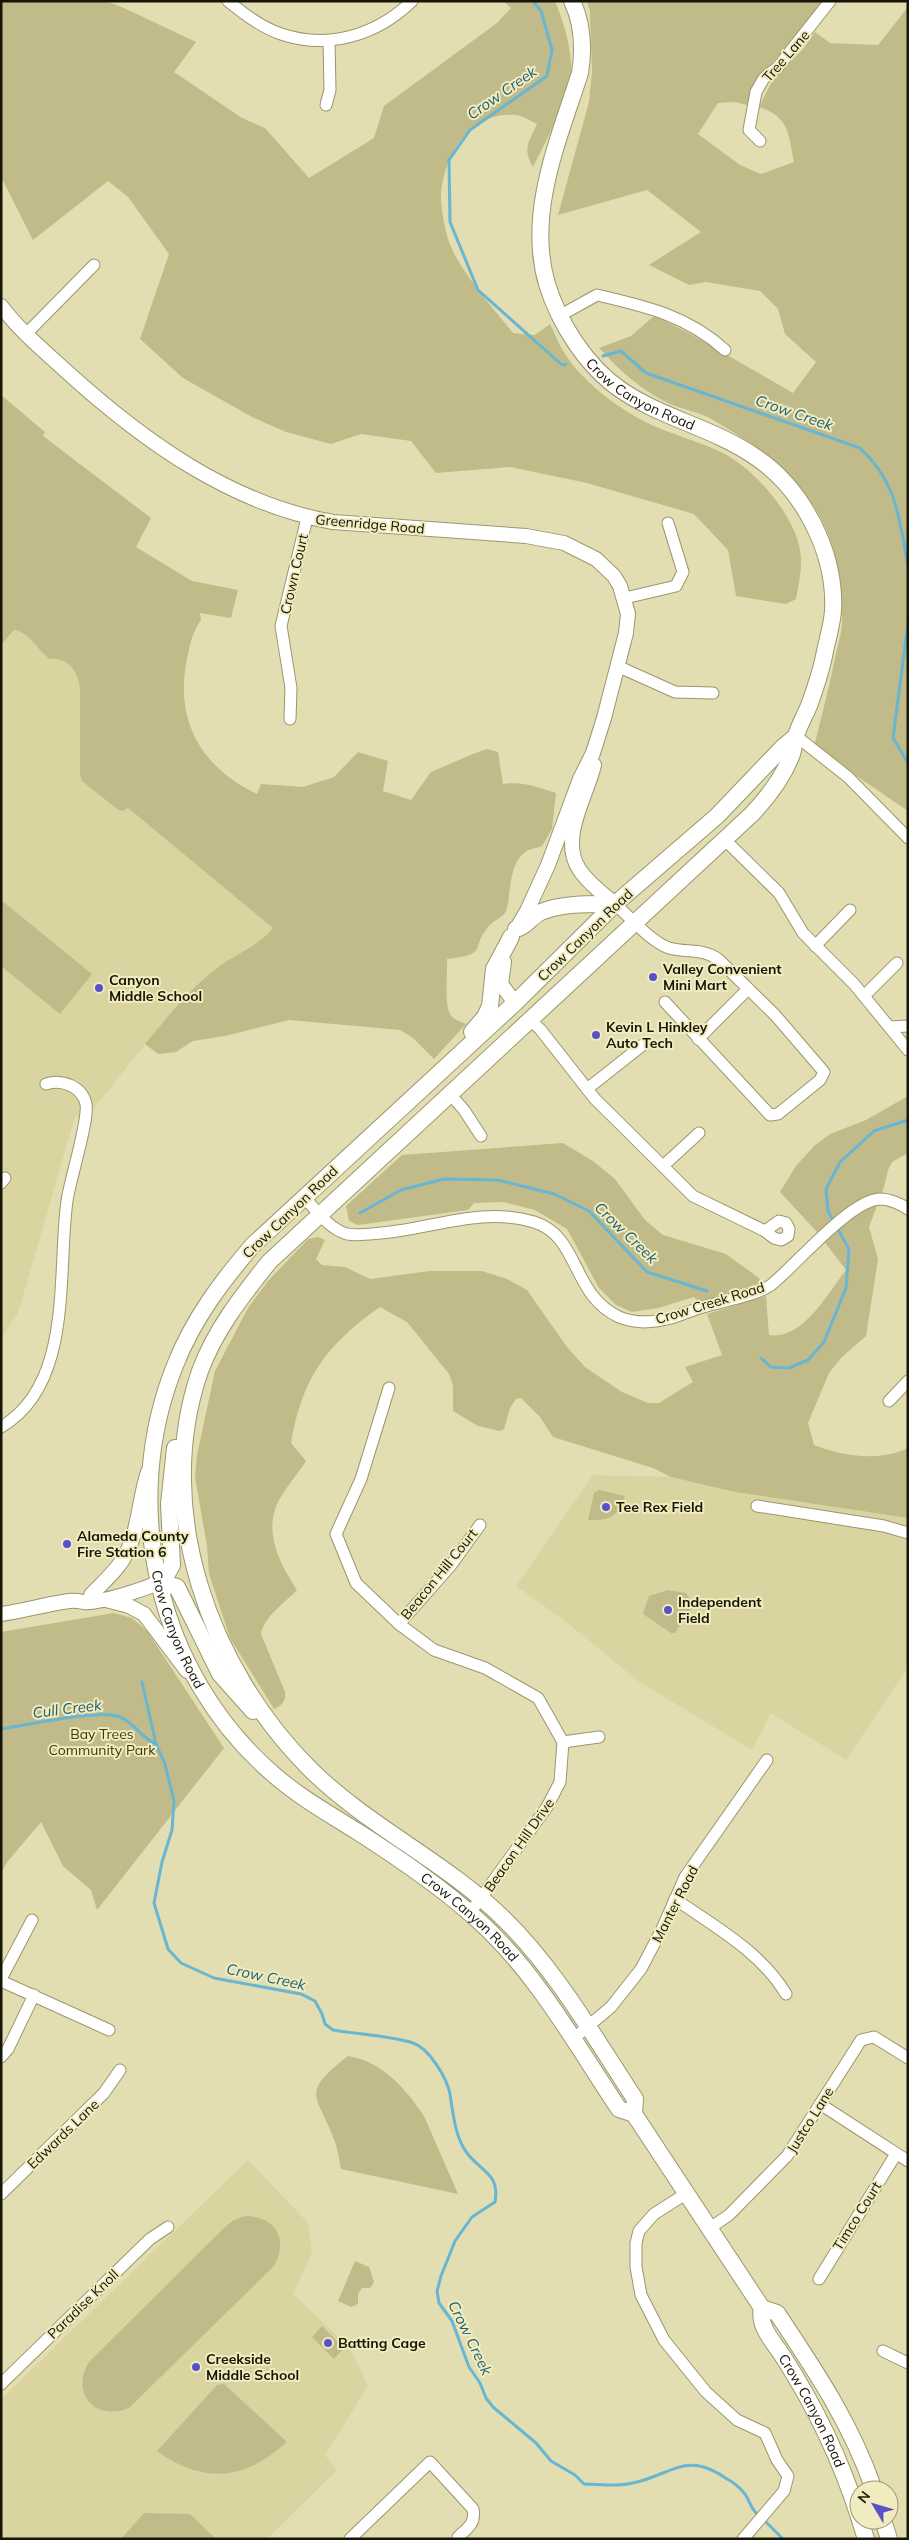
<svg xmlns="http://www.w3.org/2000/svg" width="909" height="2540" font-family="Mulish,sans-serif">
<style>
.built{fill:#dad4a0}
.green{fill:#c1bb89}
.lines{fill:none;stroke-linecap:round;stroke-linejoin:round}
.stream{stroke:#68b6d1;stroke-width:3}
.minor-casing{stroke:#9b966c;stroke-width:13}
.tertiary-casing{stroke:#9b966c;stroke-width:16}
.secondary-casing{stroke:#9b966c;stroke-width:18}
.minor{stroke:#fff;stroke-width:11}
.tertiary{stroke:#fff;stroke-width:14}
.secondary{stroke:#fff;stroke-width:16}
.poi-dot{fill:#5c50c8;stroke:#f0ecbf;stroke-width:2}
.labels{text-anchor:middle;stroke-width:4;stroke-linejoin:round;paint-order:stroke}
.street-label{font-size:14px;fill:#171505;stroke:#f0ecbf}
.poi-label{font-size:14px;font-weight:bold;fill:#171505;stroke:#f0ecbf;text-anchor:start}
.park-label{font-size:14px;fill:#403a03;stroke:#f0ecbf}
.water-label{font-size:15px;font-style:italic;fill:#215f73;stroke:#f0ecbf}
</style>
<rect width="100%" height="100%" fill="#e3deb2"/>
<!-- built -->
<g class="built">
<path d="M14,624L75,668L87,688L90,777L274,928L263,940L226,962L187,997L163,1022L94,1108L75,1117L18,1313L1,1338V638Z"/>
<path d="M593,1475L671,1477L735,1492L908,1518V1667L846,1760L771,1713L752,1750L638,1681L565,1621L516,1586Z"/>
<path d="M248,2160L308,2223L312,2253L293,2294L350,2348L368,2386L325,2455L337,2470L267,2539H1V2399Z"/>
</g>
<!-- green -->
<g class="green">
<path d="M1,1H106L124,8L196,42L174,72L242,118L265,128L309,178L374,138L384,106L497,23L511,8L503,1H555C563,21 570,42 571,64C573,93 546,141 533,167C522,148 529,142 537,124C531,121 523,116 516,115C470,110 442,157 441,198C441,210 445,228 448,239C457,268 494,309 513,333L535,335L550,324C555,334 559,345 565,354C582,380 610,402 636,417C661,432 694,439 721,452C753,467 794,514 800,550C803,566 799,583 796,599L786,604L736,596L728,550L694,514L587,483L510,467L436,473L411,441L361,434L331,444L286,432L252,417L183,378L140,339L169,254L128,197L108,181L33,240L1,177Z"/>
<path d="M587,1H828L754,83L747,105L734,102L718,103L698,134L740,165L761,174L794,162C788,133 790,118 759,107L772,81L803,49L815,32L830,43L878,45L908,7V811L814,747C821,718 829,688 835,658C837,648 841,636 842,625C845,521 799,469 713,420C700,412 684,410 670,404C641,390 620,371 599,348L631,336L654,316L689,333L793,393L816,362L785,334L778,309L760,291L706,282L689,285L649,265L701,232L647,190L558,215L589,102L592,72L590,12Z"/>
<path d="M1,395L45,432L43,436L151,518L136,547L192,581L238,590L231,618L200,613L201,620C192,633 190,644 187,659C174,721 202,768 257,794L261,784L303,787L334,777L358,752L388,761L383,791L411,800L431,772L473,754L487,749L498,752L503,784C522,781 538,787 556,793L552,829L542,846C537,848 528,849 524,853C509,866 511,891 507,908C505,917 497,918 491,924C468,947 492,954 447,959C448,974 443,1007 452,1017C455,1020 462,1022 466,1024L434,1059L413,1038L400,1030L289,1020L225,1036L193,1041L176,1052L158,1054L145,1044C169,1015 195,982 227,961C244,950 260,944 273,928L128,808L122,811L117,809L82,781L80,775V688C78,672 68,657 50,659C38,651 30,632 14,630L1,645Z"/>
<path d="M1,900L92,974L60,1014L1,966Z"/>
<path d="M908,1096V1153L892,1162L888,1170L884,1187L869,1227L878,1259L866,1336L842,1357L829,1373L808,1423L814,1445C842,1456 879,1462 908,1448V1518L735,1492L671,1477L653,1468L553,1437L540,1417L521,1398L516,1399L510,1408L504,1429L500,1431L478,1426L453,1411V1385L449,1374L407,1322L380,1307C326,1345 302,1378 291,1443L306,1461C298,1474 279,1495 275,1510C266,1539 282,1566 297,1590C285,1603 264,1616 261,1634L285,1692C286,1702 282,1705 274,1709L230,1638L209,1574L207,1546L195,1477L197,1455L215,1371L248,1308L268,1281L308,1239L318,1237L325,1240L316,1259L322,1265L345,1267L370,1279L430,1271H482L507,1279L527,1290L567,1347L585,1367L622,1392L648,1403H659L693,1382L685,1367L722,1355L707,1314L766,1296L769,1335C802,1341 828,1293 846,1270L817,1232L780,1192L796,1166L814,1146L830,1134L866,1120Z"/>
<path d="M563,1143L593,1161L615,1179L645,1220L663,1235L726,1254L759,1278L761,1283L699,1303L694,1297L658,1308L632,1312L616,1305L599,1288L567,1229L535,1210L503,1202L474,1203L468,1210L358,1225L349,1221L346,1206L402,1155Z"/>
<path d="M599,1490L625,1496C619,1517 608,1521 588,1520L594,1493Z"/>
<path d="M668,1590L686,1593L694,1605L675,1633H671L643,1614L649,1596Z"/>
<path d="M114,1613L132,1618L147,1631L224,1748L97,1910L91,1890L63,1866L41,1822L8,1861L1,1873V1632Z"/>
<path d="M348,2056C382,2061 406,2089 424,2116L458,2194L341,2169C339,2160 338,2150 335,2142C319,2095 297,2095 348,2056Z"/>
<path d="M245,2216C275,2216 289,2239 274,2266L129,2408C95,2422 70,2393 89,2362L226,2226L234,2220Z"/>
<path d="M355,2261L369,2267L374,2282L370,2288H362L358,2294V2304L351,2307L338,2301Z"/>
<path d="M322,2326L344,2348L334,2359L312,2337Z"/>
<path d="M224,2384L287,2442C245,2480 204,2485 157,2451L217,2385Z"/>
<path d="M144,2513L190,2514L215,2538L121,2539Z"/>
</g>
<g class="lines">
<!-- stream -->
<g class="stream">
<path d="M533,1L541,11L552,50L547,76L470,130L449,160L450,222L478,290L562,365L566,364"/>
<path d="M603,356L621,351L646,373L860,448C898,483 899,519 908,566"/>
<path d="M908,623L893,738L908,763"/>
<path d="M360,1213L401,1190L444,1179L498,1180L554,1194L589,1211L647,1272L707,1291"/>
<path d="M834,1222L828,1211L826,1189L840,1162L874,1131L908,1120"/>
<path d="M761,1358L771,1367L789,1368L808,1360L824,1342L846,1288L849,1249L837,1228"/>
<path d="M142,1682L156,1744L165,1764L174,1801L172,1830L162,1862L154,1903L168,1949L181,1963L214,1978L301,1994L315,2001L322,2014L325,2024L333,2030C355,2034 392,2036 413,2043C429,2048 447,2078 450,2094C453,2113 455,2137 467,2153C481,2172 500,2173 495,2202L472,2217L455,2241L441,2276L437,2291L439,2303L452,2321L469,2367L480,2383L486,2398L493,2407L536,2443L551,2461L575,2475L584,2484C603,2485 622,2487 641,2481C677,2470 690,2453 727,2479C733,2482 741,2489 745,2494C751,2503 750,2508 759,2516"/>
<path d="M1,1729C28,1725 97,1709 120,1717C135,1723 142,1739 156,1744"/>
<path d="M764,2520L783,2539"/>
</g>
<defs>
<g id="minor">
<path d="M228,1C244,14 261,27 281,34C328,50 377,35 412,1"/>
<path d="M326,105L330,90L329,41"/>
<path d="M760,141L749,130L756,92L764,78L778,67L830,1"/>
<path d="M561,315L597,295C645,306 688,316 725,350"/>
<path d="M26,334L94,265"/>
<path d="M625,598L676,586L683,572L668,523"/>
<path d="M617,666L675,692L713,693"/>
<path d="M290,719L291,688L281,626L307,518"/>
<path d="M796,736L848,777L908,838"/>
<path d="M725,840L779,893L803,933L854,984L908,1050"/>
<path d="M615,904C630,917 651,942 669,948C687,953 702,948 718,959L775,1015L824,1072L820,1080L778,1114L770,1115L665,1002"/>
<path d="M815,946L850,910"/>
<path d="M864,996L897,963"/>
<path d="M530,1020L540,1029L595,1099L693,1196L765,1231"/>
<path d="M890,1027L908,1026"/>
<path d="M698,1039L748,989"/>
<path d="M587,1089L644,1044"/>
<path d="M450,1094L464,1110L481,1136"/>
<path d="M663,1166L699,1133"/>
<path d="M1,1183L5,1178"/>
<path d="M304,1197C316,1210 329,1229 347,1234C357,1236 370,1234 381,1233C431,1229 482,1206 534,1222C580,1236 571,1295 619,1317C636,1324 653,1323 671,1318C681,1315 692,1310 703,1307C722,1301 755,1296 771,1285C795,1266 850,1200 880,1199C889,1199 901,1204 908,1209"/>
<path d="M779,1221L786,1223L789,1229L788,1236L781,1240L774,1238L765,1231Z"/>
<path d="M389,1388L361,1479L336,1534L356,1583L399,1624L434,1650L485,1668L538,1698L563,1742L560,1782L547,1807L470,1913"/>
<path d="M889,1401L908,1381"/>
<path d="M1,1427C74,1385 57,1271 67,1201C70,1179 89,1121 86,1104C82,1086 62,1079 46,1084"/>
<path d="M757,1506L884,1526L908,1533"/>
<path d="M399,1624L451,1565L480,1525"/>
<path d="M563,1742L599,1737"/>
<path d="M675,1899C714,1926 761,1952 786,1994"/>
<path d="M1,1979L32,1920"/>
<path d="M1,1981L109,2030"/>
<path d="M573,2039L611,2007L641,1969L662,1929L685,1877L767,1760"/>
<path d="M1,2057L8,2049L34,1995"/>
<path d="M820,2104L908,2161"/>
<path d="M687,2193L654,2214L639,2231L636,2243V2267L641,2295L664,2340L706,2392L737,2420L765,2433L777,2460L788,2476L784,2491L743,2539"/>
<path d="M1,2194L104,2093L120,2070"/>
<path d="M710,2228L729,2215L787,2156L861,2040L874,2037L908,2058"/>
<path d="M819,2279L896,2154"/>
<path d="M883,2351L908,2363"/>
<path d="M1,2384L150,2239L168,2227"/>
<path d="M350,2539L430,2462L473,2509C476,2523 468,2528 458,2537"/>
</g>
<g id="tertiary">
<path d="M1,306C20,331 43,350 66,371C142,440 230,504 333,522L526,536L564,543L596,559L614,576L620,586L628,614L626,633L604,718L593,753L580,779L548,865L527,911L518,926"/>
<path d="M594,765C587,796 559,838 579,869C588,883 603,894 615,904"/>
<path d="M504,962L501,984L515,1003"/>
<path d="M91,1595C103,1582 118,1570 126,1554C139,1529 139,1499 148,1472"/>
<path d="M106,1600L129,1606L144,1614L187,1671"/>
<path d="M1,1614C24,1611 46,1604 69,1601C75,1600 79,1601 84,1602C97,1604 147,1589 158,1582"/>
</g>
<g id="secondary">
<path id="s1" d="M572,1C583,24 584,48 580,73C559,139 526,213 547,284C559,323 586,366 621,390C662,418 713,428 754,456C803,488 836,553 833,611C832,624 828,638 825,651C822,669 816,686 810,703C806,714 799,725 796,736C794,742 794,748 792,754C783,778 769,796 752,814L269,1262C242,1296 215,1330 200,1371C152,1510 210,1670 311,1770C369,1827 446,1862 504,1919C557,1971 594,2037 635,2099L634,2114"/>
<path id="s2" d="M796,736L783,747L717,816L615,904L515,1003L253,1245C222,1281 194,1318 176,1363C118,1504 157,1674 273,1774C299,1797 328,1813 358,1832C400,1859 443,1888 480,1922C538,1975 576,2045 619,2109L634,2114L762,2308L777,2313C815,2370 852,2425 874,2490"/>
<path d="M516,929C528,926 531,916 541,912C562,903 592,904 615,904"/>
<path d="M472,1032L485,1017L490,1006L494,969L511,937"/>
<path d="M158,1582L177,1587L220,1674L253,1711"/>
<path d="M158,1582L167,1574L172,1565L169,1504L175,1448"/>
<path id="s3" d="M762,2308C758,2326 772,2340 782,2355C815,2406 841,2460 859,2517"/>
<path d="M860,2520L866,2539"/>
<path d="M883,2520L889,2539"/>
</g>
</defs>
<!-- minor casing -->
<use href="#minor" class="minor-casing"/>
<!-- tertiary casing -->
<use href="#tertiary" class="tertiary-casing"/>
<!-- secondary casing -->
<use href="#secondary" class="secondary-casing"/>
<!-- minor -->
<use href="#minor" class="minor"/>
<!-- tertiary -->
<use href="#tertiary" class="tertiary"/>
<!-- secondary -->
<use href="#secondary" class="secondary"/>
</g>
<!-- markers -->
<g class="poi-dot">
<circle cx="653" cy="977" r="5"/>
<circle cx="99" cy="988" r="5"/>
<circle cx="596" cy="1035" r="5"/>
<circle cx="606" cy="1507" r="5"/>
<circle cx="67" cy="1544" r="5"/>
<circle cx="668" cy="1610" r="5"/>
<circle cx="328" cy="2343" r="5"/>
<circle cx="196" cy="2367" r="5"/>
</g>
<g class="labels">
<!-- street labels -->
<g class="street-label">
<text transform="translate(786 56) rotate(-49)" y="5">Tree Lane</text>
<text dy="5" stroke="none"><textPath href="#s1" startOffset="441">Crow Canyon Road</textPath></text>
<text transform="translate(370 524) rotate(5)" y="5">Greenridge Road</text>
<text transform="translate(294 574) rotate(-77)" y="5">Crown Court</text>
<text transform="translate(585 935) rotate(-44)" y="5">Crow Canyon Road</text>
<text transform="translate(290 1212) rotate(-44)" y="5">Crow Canyon Road</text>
<text transform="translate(710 1303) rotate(-17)" y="5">Crow Creek Road</text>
<text transform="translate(439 1574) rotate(-51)" y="5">Beacon Hill Court</text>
<text dy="5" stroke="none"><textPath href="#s2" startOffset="1160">Crow Canyon Road</textPath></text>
<text transform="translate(519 1845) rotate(-55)" y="5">Beacon Hill Drive</text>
<text transform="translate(675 1904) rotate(-63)" y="5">Manter Road</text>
<text dy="5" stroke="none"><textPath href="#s2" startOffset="1580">Crow Canyon Road</textPath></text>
<text transform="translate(810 2120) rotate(-58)" y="5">Justco Lane</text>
<text transform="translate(63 2134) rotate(-44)" y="5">Edwards Lane</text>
<text transform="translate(857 2216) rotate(-58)" y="5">Timco Court</text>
<text transform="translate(83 2304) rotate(-44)" y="5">Paradise Knoll</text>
<text dy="5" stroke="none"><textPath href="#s3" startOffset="116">Crow Canyon Road</textPath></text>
</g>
<!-- poi labels -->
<g class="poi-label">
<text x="663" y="974">Valley Convenient<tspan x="663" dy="16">Mini Mart</tspan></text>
<text x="109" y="985">Canyon<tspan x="109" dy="16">Middle School</tspan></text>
<text x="606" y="1032">Kevin L Hinkley<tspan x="606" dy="16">Auto Tech</tspan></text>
<text x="616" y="1512">Tee Rex Field</text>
<text x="77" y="1541">Alameda County<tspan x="77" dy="16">Fire Station 6</tspan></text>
<text x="678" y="1607">Independent<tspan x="678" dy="16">Field</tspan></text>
<text x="338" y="2348">Batting Cage</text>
<text x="206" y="2364">Creekside<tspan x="206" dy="16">Middle School</tspan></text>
</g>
<!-- park labels -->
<g class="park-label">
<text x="102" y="1739">Bay Trees<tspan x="102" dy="16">Community Park</tspan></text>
</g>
<!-- water labels -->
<g class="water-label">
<text transform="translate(502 93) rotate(-35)" y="5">Crow Creek</text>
<text transform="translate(794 413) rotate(19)" y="5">Crow Creek</text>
<text transform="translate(626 1233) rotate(44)" y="5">Crow Creek</text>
<text transform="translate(67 1709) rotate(-7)" y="5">Cull Creek</text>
<text transform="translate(266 1977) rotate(12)" y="5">Crow Creek</text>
<text transform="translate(470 2338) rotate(64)" y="5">Crow Creek</text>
</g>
</g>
<!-- border -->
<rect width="909" height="2540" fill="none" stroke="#171505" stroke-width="5"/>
<!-- north arrow -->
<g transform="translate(874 2505) rotate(308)"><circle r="24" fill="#f0ecbf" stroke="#999675"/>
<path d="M0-4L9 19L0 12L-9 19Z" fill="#5c50c8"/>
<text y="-8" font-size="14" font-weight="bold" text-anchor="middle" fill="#171505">N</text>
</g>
</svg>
